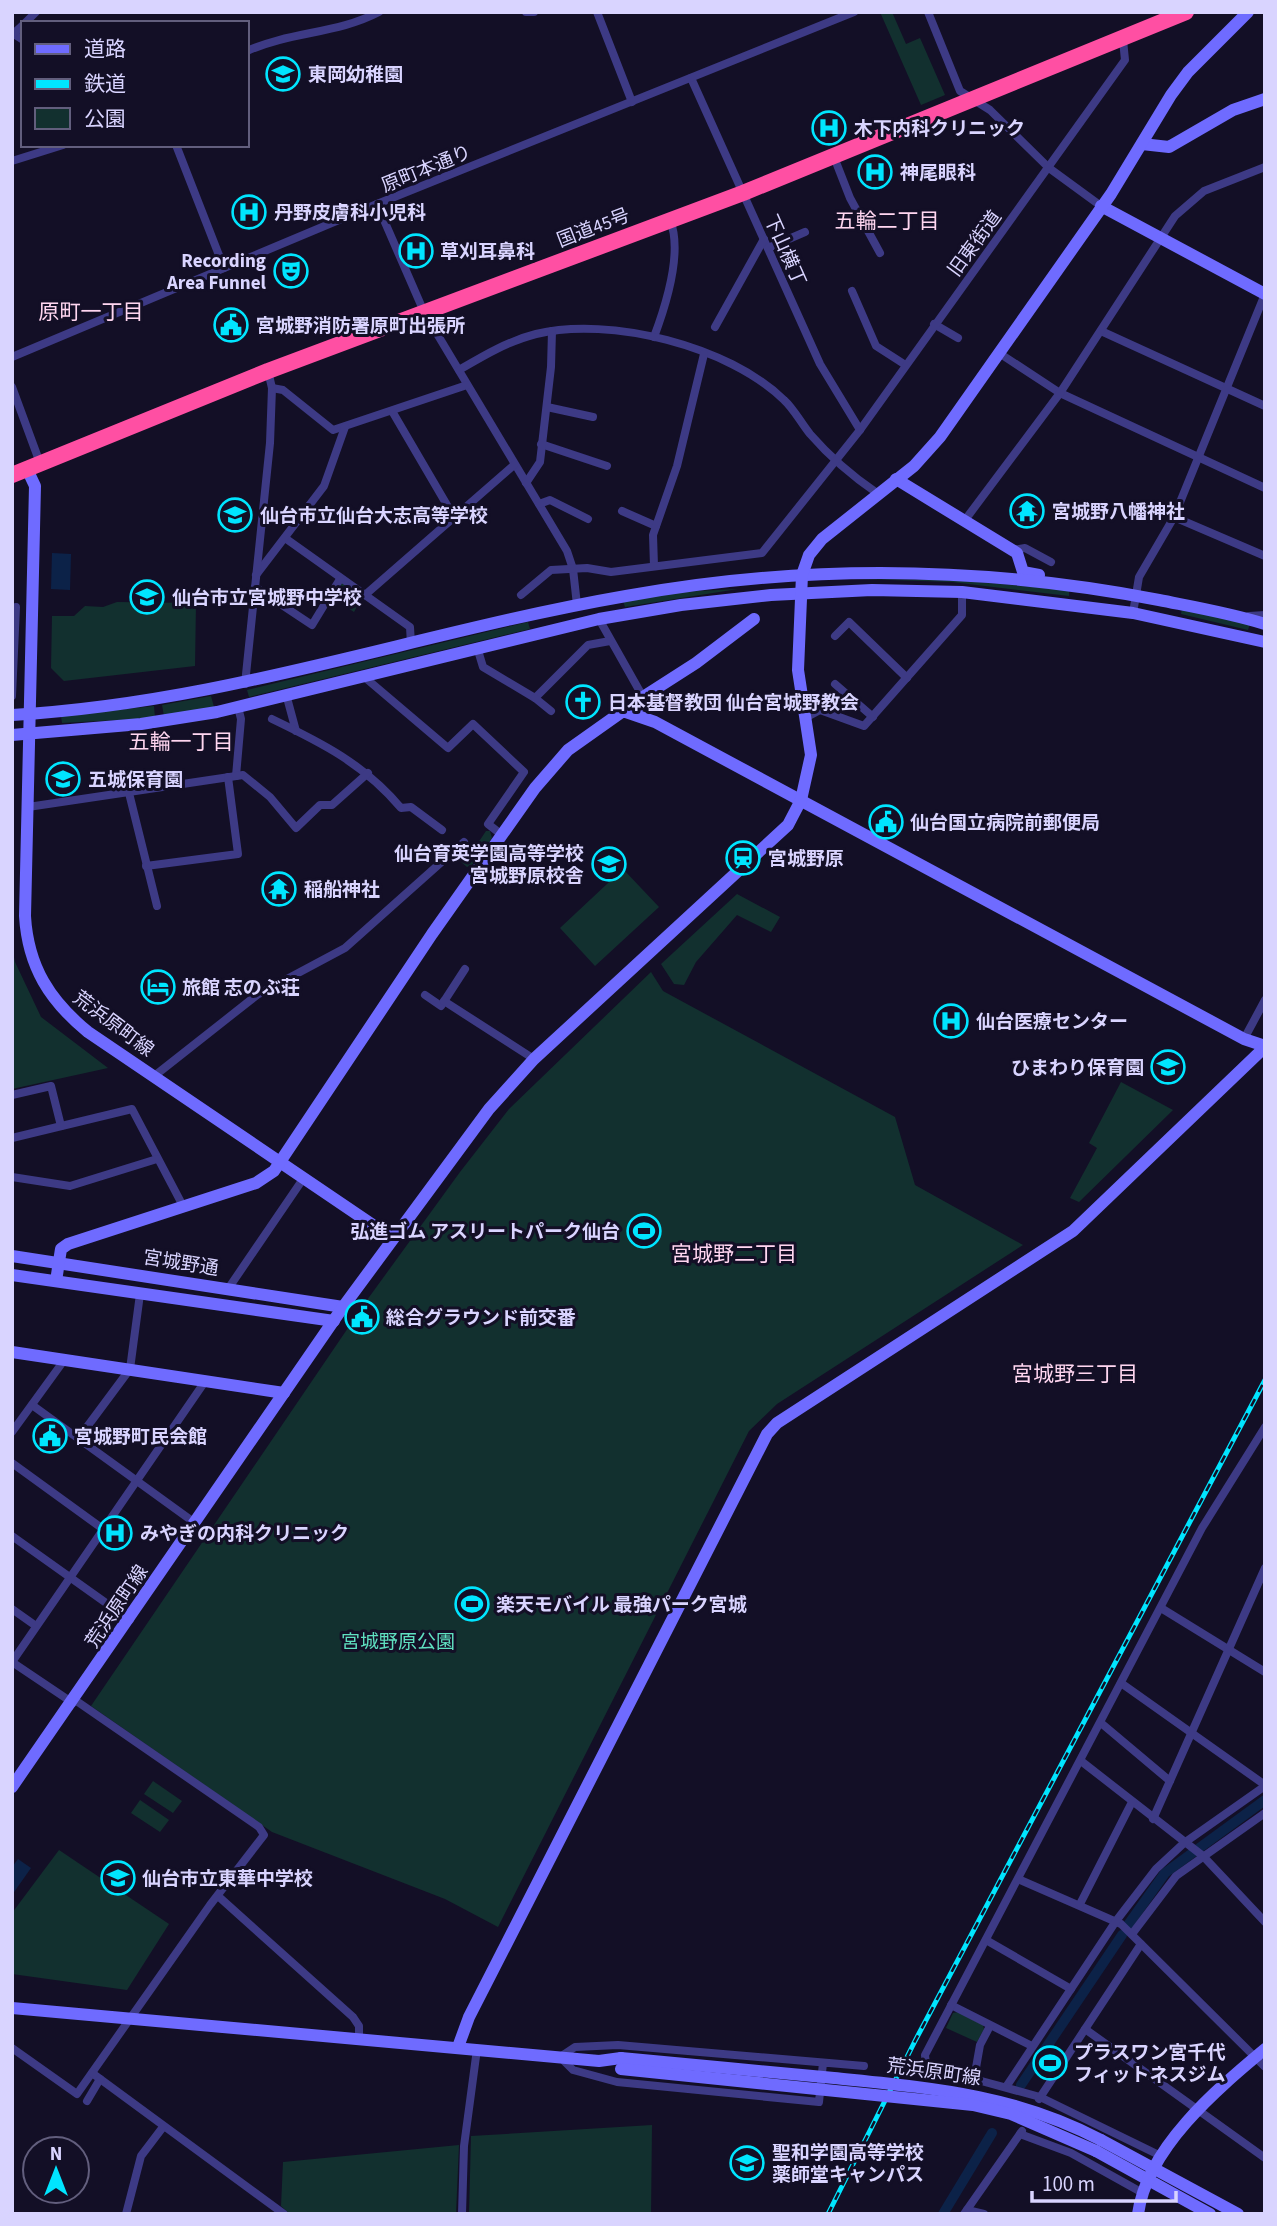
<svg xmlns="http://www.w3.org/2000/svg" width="1277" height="2226" font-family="'Source Sans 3','Noto Sans JP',sans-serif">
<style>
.green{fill:#12302f}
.water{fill:#0c2248}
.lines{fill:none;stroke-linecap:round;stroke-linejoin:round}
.canal{stroke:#0c2248;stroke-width:10}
.street{stroke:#3d3a85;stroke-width:8}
.secondary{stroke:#6f6bff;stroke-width:12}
.highway{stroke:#ff4fa3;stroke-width:16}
.rail-casing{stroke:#00e5ff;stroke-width:5}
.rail{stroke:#130f26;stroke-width:2.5;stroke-dasharray:8;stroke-linecap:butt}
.secondary-bridge{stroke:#6f6bff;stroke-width:12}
.labels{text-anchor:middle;stroke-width:6;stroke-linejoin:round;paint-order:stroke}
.poi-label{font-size:19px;font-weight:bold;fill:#d9d4ff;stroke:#130f26;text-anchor:start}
.street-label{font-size:19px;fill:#d9d4ff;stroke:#130f26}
.park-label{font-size:19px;fill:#5fe0c0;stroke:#130f26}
.neighbourhood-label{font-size:21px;fill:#ffd6f0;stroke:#130f26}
</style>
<rect width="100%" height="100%" fill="#130f26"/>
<!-- green -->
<g class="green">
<path d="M880,12H892L906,44L920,38L945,95L921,105Z"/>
<path d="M857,579L953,580L1069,590V596L952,582Z"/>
<path d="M341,582L363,596L354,612L331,597Z"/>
<path d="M738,589L625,607L623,601L676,592Z"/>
<path d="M117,602L196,603L195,666L64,681L51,668L52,616H74L85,606L103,607Z"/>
<path d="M1182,608L1250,624L1248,630L1181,614Z"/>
<path d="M528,622L530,629L249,697L247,690Z"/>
<path d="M211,696L214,707L164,716L162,705Z"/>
<path d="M154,706L155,718L62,723L61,716Z"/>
<path d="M486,831H490L492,838L472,865L467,867L454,856L480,840Z"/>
<path d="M623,869L659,907L595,966L560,928Z"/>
<path d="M737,894L780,917L771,932L737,915L696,962L684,985L674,984L661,964Z"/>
<path d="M12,947L15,962L41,1017L108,1068L12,1089Z"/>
<path d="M651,972L663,991L895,1117L915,1185L1023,1245L777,1404L749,1431L498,1927L445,1899L272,1832L91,1706L367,1300L460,1172L509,1109Z"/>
<path d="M1121,1082L1173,1110L1079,1202L1070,1198L1097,1148L1089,1143Z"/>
<path d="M153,1781L182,1801L173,1813L144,1794Z"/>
<path d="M140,1800L169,1820L160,1832L131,1813Z"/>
<path d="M59,1850L169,1924L127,1990L12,1974V1913Z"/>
<path d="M958,2012L983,2025L984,2029L977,2042L946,2028L953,2013Z"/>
<path d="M652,2125L651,2214H469L471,2136Z"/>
<path d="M459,2145L456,2214H290L281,2206L283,2162Z"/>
</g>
<!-- water -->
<g class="water">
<path d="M52,553L71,554L70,590L51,589Z"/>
<path d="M18,1859L31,1868L12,1895V1867Z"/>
</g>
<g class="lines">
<!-- canal -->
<g class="canal">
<path d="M1128,1925L1165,1873L1265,1800"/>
<path d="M1021,2085L1122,1935"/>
<path d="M943,2214L992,2133"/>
</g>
<!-- street -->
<g class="street">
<path d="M526,12H534"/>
<path d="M597,12L632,102"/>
<path d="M928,12L960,91L990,110L1049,168L1101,206"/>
<path d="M25,23L36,12"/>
<path d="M12,33L23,40"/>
<path d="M12,35L23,25"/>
<path d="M247,51C292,31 337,34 379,12"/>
<path d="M691,78L820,364L860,430"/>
<path d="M176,145L224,268"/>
<path d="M834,157L850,198L880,253"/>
<path d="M12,161L63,145"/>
<path d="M377,204L424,312L567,551L573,569L577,605"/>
<path d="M768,248L805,232"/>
<path d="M852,291L876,346L904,364"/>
<path d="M934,324L958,338"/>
<path d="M715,327L764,239"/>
<path d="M1101,331L1265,406"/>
<path d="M654,337C666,305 683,252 670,220"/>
<path d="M999,353L1060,393L1265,488"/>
<path d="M12,357L377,204L854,12"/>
<path d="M459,370C483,356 508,341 536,334C610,316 729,346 784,400C794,409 801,423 810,434C830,457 852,476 877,493"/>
<path d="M12,387L40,463"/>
<path d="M272,388L283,390L333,430L467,385"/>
<path d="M547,407L593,417"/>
<path d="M392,411L454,517"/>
<path d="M541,444L607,466"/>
<path d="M526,483L540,462L551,367L552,331"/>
<path d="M539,504L550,500L588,519"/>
<path d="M622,511L656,526"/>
<path d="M1174,517L1265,556"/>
<path d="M965,520L1060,393L1175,216L1204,191L1265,167"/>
<path d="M285,538L410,627L411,644"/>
<path d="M1013,550L1025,548L1051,562"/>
<path d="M654,566L653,535L677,466L704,354"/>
<path d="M256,575L324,486L345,427"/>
<path d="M255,587L312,625L340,579"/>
<path d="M365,595L514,465"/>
<path d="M521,595L551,570L587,568L611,572L762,553L860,430L1125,60L1123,40"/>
<path d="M1133,613L1139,577L1174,517L1265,294"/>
<path d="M1249,616L1265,615"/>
<path d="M599,619L643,697"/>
<path d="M835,636L849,622L907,678"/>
<path d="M477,647L483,667L535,698L588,645L610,641"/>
<path d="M362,675L448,748L473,724L524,772L488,824L502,835"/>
<path d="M245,684L270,443L272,388L268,371"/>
<path d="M835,684L873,717"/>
<path d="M286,694L296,731"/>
<path d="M12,696L16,607"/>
<path d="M535,698L551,711"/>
<path d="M807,717L820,710L864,726L962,615V592"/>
<path d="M272,719C322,743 364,764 401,808L411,807L442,830"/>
<path d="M236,776L241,719L238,707"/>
<path d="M129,793L157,906"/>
<path d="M28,807L243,775L270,797L296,828L320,805H332L368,773"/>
<path d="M146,866L238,854L228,777"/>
<path d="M425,995L441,1006L465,969"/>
<path d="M444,1001L534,1059"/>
<path d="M1244,1039L1265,1000"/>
<path d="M153,1077L257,995L345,948L464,842"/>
<path d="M12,1095L51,1086L61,1126"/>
<path d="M12,1138L132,1109L183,1206"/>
<path d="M12,1177L70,1186L157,1159"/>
<path d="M228,1289L303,1179"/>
<path d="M32,1405L195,1523"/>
<path d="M12,1432L65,1359"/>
<path d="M78,1439L130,1369L140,1294"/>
<path d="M12,1463L103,1529"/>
<path d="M12,1536L130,1620"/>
<path d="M1161,1608L1265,1672"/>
<path d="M12,1609L36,1626"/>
<path d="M12,1662L206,1380"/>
<path d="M12,1662L73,1703"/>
<path d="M1121,1683L1265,1785"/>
<path d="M1101,1723L1170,1781"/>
<path d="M1081,1761L1203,1856L1265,1922"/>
<path d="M1153,1819L1265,1568"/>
<path d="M1018,1879L1121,1924L1265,2067"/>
<path d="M218,1896L353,2017L359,2026V2039"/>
<path d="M1080,1904L1132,1802"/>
<path d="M1132,1934L1176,1876L1265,1813"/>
<path d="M986,1940L1071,1989"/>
<path d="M951,2005L1032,2046"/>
<path d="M1085,2029L1265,2158"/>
<path d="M12,2048L77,2094L210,1905L264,1835L259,1827L75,1700"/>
<path d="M823,2063L819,2102L617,2082L573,2070L560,2057L575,2047L618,2045L864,2066"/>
<path d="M92,2073L284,2214"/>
<path d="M974,2079L980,2045L990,2026"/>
<path d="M1006,2087L1116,1921L1156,1869L1184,1843L1265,1786"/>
<path d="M1039,2099L1141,1944"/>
<path d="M87,2101L100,2079"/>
<path d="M1020,2134L1071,2153L1141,2192"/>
<path d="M1161,2156L1040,2097L974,2079L934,2074L926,2065L925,2055L1202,1528L1265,1427"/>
<path d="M967,2210L984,2214"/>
<path d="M126,2214L141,2156L163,2127"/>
<path d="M462,2214L464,2146L477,2049"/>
<path d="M964,2214L1022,2131"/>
</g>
<!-- secondary -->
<g class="secondary">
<path d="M1142,144L1169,147L1233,110L1265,99"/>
<path d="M1101,206L1265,294"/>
<path d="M27,469L35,486L25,916C28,967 50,1001 88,1032L392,1238"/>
<path d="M896,479L1017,553L1023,572L1039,575"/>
<path d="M635,713L643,697L696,663L754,619"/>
<path d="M12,715C226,703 418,632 626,596C802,564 983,566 1159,600C1194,607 1230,613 1265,624"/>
<path d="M12,735L141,724L217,712L599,619L681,605L771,595L872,590L962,592L1133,613L1265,642"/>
<path d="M12,1256L343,1307"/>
<path d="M12,1275L334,1321"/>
<path d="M56,1281L61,1249L68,1244L256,1183L274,1171L432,934L535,788L568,750L623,711L655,722L1244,1039L1265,1046"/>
<path d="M12,1352L284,1393"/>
<path d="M12,1787L343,1307L489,1109L534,1059L788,825L801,800L811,755L798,670L802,575L809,555L822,539L914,466L940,437L1111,194L1171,95L1188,72L1248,12"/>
<path d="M12,2008L599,2061L621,2058"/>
<path d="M458,2047L469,2017L767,1434L777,1423L1073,1231L1265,1047"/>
<path d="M1101,2140L1238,2214"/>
<path d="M1096,2151L1210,2214"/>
<path d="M1138,2214C1147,2148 1216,2090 1265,2049"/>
</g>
<!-- highway -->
<path class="highway" d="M12,475L268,371L743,193L1186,12"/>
<defs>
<path id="rail" d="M828,2214L915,2041L1265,1380"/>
</defs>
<!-- rail casing -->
<use href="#rail" class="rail-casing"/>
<!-- rail -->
<use href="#rail" class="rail"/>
<!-- secondary-bridge -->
<g class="secondary-bridge">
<path d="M621,2058C692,2065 763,2071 834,2078C931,2088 1013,2094 1101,2140"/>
<path d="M621,2069L973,2105L1011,2114L1096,2151"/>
</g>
</g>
<!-- icons -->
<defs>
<symbol id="school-ring" viewBox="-11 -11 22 22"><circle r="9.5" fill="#130f26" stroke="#00e5ff" stroke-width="1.5"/><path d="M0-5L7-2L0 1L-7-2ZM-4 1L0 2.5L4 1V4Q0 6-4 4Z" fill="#00e5ff"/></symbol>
<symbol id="hospital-ring" viewBox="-11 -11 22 22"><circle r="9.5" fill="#130f26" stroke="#00e5ff" stroke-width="1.5"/><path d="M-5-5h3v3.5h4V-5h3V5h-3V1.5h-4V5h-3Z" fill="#00e5ff"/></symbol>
<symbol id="theatre-ring" viewBox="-11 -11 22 22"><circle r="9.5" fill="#130f26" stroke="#00e5ff" stroke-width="1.5"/><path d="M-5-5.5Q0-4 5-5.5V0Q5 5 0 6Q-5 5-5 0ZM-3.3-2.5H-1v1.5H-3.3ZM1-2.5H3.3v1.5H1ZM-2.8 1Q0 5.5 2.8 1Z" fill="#00e5ff"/></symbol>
<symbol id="civic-ring" viewBox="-11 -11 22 22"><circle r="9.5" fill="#130f26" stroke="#00e5ff" stroke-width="1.5"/><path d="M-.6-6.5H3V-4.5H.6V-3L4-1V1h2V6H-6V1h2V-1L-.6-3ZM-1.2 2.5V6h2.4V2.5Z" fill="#00e5ff"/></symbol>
<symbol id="temple-ring" viewBox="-11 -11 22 22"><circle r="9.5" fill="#130f26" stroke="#00e5ff" stroke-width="1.5"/><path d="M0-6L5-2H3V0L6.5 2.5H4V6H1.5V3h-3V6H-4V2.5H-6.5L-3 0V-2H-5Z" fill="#00e5ff"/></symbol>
<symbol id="church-ring" viewBox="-11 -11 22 22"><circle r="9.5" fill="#130f26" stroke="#00e5ff" stroke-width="1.5"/><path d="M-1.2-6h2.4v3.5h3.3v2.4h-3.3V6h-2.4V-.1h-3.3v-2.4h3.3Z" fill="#00e5ff"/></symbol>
<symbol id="station-ring" viewBox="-11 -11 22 22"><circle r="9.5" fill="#130f26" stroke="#00e5ff" stroke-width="1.5"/><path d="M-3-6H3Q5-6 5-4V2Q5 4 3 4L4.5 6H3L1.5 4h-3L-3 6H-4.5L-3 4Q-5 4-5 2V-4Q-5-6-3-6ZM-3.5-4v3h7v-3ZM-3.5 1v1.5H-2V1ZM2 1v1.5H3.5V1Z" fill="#00e5ff"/></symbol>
<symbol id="hotel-ring" viewBox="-11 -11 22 22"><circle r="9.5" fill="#130f26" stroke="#00e5ff" stroke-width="1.5"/><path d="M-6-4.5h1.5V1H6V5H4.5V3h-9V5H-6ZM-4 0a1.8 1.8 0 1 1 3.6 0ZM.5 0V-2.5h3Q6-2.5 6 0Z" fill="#00e5ff"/></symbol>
<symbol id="stadium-ring" viewBox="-11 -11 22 22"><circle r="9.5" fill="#130f26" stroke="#00e5ff" stroke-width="1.5"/><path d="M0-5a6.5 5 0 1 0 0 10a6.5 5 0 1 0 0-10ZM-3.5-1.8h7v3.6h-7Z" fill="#00e5ff"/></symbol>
</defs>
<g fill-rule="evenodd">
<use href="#school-ring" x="264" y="55" width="38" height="38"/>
<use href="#hospital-ring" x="810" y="109" width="38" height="38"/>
<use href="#hospital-ring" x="856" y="153" width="38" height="38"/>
<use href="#hospital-ring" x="230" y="193" width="38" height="38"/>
<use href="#hospital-ring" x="397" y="232" width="38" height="38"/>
<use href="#theatre-ring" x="272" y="252" width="38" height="38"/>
<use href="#civic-ring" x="212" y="306" width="38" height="38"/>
<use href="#temple-ring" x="1008" y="492" width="38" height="38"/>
<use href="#school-ring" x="216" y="496" width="38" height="38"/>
<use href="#school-ring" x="128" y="578" width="38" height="38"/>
<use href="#church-ring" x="564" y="683" width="38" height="38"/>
<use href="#school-ring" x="44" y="760" width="38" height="38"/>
<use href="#civic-ring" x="867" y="803" width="38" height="38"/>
<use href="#station-ring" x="724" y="839" width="38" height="38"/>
<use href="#school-ring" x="590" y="845" width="38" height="38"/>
<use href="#temple-ring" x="260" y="870" width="38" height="38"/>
<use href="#hotel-ring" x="139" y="968" width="38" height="38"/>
<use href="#hospital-ring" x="932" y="1002" width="38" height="38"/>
<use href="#school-ring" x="1149" y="1048" width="38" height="38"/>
<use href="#stadium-ring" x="625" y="1212" width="38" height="38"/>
<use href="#civic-ring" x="343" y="1298" width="38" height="38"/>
<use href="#civic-ring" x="31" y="1417" width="38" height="38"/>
<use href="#hospital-ring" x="96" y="1514" width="38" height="38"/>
<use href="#stadium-ring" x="453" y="1585" width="38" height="38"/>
<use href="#school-ring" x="99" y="1859" width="38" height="38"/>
<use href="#stadium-ring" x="1031" y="2044" width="38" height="38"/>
<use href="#school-ring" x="728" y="2144" width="38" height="38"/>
</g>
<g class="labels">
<!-- poi labels -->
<g class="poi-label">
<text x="308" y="81">東岡幼稚園</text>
<text x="854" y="135">木下内科クリニック</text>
<text x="900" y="179">神尾眼科</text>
<text x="274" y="219">丹野皮膚科小児科</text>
<text x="440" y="258">草刈耳鼻科</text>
<text x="266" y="267" text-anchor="end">Recording<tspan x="266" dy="22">Area Funnel</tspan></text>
<text x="256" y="332">宮城野消防署原町出張所</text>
<text x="1052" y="518">宮城野八幡神社</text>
<text x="260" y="522">仙台市立仙台大志高等学校</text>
<text x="172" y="604">仙台市立宮城野中学校</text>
<text x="608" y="709">日本基督教団 仙台宮城野教会</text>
<text x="88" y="786">五城保育園</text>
<text x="910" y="829">仙台国立病院前郵便局</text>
<text x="584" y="860" text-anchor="end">仙台育英学園高等学校<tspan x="584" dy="22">宮城野原校舎</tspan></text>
<text x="768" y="865">宮城野原</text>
<text x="304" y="896">稲船神社</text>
<text x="182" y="994">旅館 志のぶ荘</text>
<text x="976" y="1028">仙台医療センター</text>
<text x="1144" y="1074" text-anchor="end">ひまわり保育園</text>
<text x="620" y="1238" text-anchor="end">弘進ゴム アスリートパーク仙台</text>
<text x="386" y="1324">総合グラウンド前交番</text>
<text x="74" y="1443">宮城野町民会館</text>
<text x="140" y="1540">みやぎの内科クリニック</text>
<text x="496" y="1611">楽天モバイル 最強パーク宮城</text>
<text x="142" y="1885">仙台市立東華中学校</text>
<text x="1074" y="2059">プラスワン宮千代<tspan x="1074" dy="22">フィットネスジム</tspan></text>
<text x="772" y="2159">聖和学園高等学校<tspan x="772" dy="22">薬師堂キャンパス</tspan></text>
</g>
<!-- street labels -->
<g class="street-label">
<text transform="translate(426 168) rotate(-22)" y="7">原町本通り</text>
<text transform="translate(593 227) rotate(-21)" y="7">国道45号</text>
<text transform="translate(974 243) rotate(-54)" y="7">旧東街道</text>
<text transform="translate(786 250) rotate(66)" y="7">下山横丁</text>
<text transform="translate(114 1023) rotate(37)" y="7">荒浜原町線</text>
<text transform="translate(181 1262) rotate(9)" y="7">宮城野通</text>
<text transform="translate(116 1606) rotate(-56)" y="7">荒浜原町線</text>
<text transform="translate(934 2071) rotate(8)" y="7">荒浜原町線</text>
</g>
<!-- park labels -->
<g class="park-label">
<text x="398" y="1648">宮城野原公園</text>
</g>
<!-- neighbourhood labels -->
<g class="neighbourhood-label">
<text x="887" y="228">五輪二丁目</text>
<text x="91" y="319">原町一丁目</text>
<text x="181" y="749">五輪一丁目</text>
<text x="734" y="1261">宮城野二丁目</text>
<text x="1075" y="1381">宮城野三丁目</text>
</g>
</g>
<!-- border -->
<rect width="1277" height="2226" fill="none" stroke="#d9d4ff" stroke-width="28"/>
<!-- legend -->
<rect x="21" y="21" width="228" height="126" fill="#130f26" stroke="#625e7d" stroke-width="2"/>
<rect x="35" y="44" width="35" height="10" fill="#6f6bff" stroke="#625e7d" stroke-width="2"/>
<text x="84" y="56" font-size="21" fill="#d9d4ff">道路</text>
<rect x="35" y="79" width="35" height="10" fill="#00e5ff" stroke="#625e7d" stroke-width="2"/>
<text x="84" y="91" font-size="21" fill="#d9d4ff">鉄道</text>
<rect x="35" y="108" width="35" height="21" fill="#12302f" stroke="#625e7d" stroke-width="2"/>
<text x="84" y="126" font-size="21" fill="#d9d4ff">公園</text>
<!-- north arrow -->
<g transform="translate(56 2170)"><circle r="33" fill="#130f26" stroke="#625e7d" stroke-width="2"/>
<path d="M0-5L12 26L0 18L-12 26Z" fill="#00e5ff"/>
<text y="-10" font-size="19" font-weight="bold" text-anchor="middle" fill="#d9d4ff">N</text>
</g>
<!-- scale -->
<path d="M1032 2191v10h144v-10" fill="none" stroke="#d9d4ff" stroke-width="3.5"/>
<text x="1042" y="2191" font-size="21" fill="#d9d4ff" stroke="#130f26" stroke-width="5" paint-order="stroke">100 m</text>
</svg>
